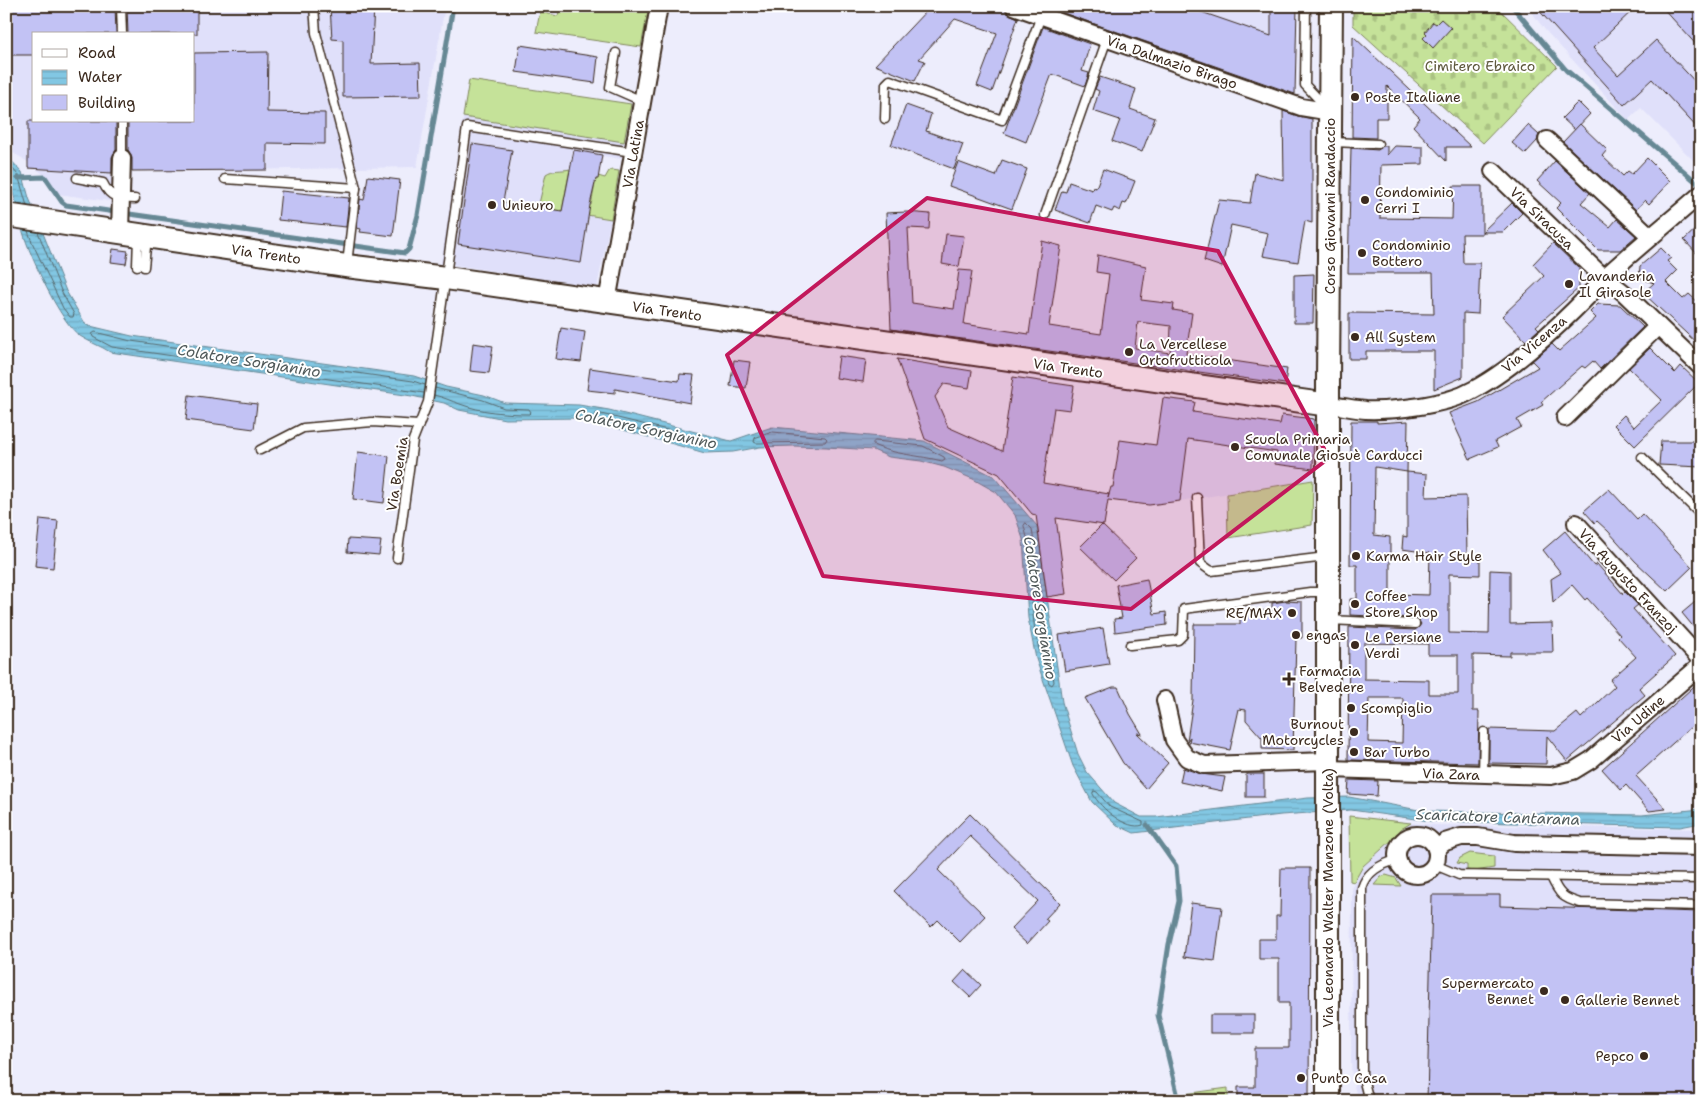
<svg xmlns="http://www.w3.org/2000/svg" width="1707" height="1107" font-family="'Shantell Sans',sans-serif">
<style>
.built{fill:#e0e0fa}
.grass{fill:#c5e299;stroke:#80865c}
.cemetery{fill:url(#cemetery-stones);stroke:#80865c}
.water{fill:url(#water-rules);stroke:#668894}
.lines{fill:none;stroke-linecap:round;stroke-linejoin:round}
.shore{stroke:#57696d;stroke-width:1}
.stream{stroke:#668894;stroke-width:5}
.building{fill:#c2c2f4;stroke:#3b2a1e;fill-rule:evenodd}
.lane-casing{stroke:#3b2a1e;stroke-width:11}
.street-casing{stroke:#3b2a1e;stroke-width:20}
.secondary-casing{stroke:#3b2a1e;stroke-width:26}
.lane{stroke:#fff;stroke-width:8}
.street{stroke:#fff;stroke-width:16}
.secondary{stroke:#fff;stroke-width:22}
.marked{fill:#c2185b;fill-opacity:0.2;stroke:#c2185b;stroke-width:4;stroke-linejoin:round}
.poi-dot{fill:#3b2a1e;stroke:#fff;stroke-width:2}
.labels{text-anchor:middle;stroke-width:4;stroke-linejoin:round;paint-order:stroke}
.street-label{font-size:14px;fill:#3b2a1e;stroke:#fff}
.park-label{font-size:14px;fill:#5e583d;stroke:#fff}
.poi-label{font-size:14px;fill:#3b2a1e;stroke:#fff;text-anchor:start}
.water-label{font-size:15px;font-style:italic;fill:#505959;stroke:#fff}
</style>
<defs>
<pattern id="cemetery-stones" width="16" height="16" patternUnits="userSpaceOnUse" patternTransform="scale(1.25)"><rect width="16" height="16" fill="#c5e299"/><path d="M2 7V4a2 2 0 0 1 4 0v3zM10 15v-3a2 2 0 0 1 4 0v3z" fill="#aac283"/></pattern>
<pattern id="water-rules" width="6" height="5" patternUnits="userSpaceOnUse" patternTransform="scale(1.25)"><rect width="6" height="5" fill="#82c7e3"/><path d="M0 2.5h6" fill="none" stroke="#71abc2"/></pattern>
</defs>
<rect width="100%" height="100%" fill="#ededfc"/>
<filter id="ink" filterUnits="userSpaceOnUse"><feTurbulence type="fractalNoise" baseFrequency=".02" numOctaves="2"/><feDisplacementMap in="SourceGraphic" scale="10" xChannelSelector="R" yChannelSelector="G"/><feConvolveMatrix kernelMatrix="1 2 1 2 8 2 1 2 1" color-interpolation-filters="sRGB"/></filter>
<g filter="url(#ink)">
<!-- built -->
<g class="built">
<path d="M6,6L34,34V121H116L118,187L109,201L58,194L47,177L22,158L6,149Z"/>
<path d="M134,6H445L417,167L179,171V121H194V34Z"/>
<path d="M1025,6H1271V36L1253,85Z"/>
<path d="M1527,6H1701V168L1641,108L1628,120L1545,30Z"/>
<path d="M469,80L631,104L621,159L574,151L562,211L611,219L597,287L441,263Z"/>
<path d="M1163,398L1195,402L1194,412L1280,424L1282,415L1314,419L1313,480L1148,506Z"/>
<path d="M1411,823L1436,825L1701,829V1101H1358L1352,1078L1351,1063L1352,890L1354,882L1363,866L1392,840L1401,829Z"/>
</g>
<!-- grass -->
<g class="grass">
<path d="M560,6H649L641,47L536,32L540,12L558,16Z"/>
<path d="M469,80L631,104L624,142L463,117Z"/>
<path d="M570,169L562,211L538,208L546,174C553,169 562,171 570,169Z"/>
<path d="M612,170L619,171L611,219L581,214L583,204L591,205L596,179L598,176L605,178L609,171Z"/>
<path d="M1313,480L1312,525L1228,538L1227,494Z"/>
<path d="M1349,816L1411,823L1401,829L1392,840L1363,866L1354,882L1350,881Z"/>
<path d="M1470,853L1494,856V868L1474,871L1467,870V865L1457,863L1460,858Z"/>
<path d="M1386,875L1396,878L1401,886L1374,885L1381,877Z"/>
<path d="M1228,1088V1101H1187L1184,1094Z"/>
</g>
<!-- cemetery -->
<path class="cemetery" d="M1353,6H1496L1557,66L1483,143L1353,25Z"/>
<!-- water -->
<path class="water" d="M6,155L22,172L29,198L66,291L86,325L132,336L414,376L446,387L484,395L505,403L579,405L609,410L731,441L772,427L924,441L995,477L1037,526L1062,702L1078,754L1087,772L1114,803L1141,817H1156L1308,798L1349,797L1424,811L1642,815L1701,809V823L1680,827L1430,821L1351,810L1281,815L1134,833L1115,824L1092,802L1073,766L1036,659L1028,618L1023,539L1015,515L996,492L973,479L944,467L921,461L889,457L873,450L826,447L794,446L760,447L733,452L705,453L581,418L505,419L459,410L444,403L412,396L110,352C101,346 89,342 80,336C60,322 30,256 23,232C20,218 15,191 6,181Z"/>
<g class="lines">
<!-- shore -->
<g class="shore">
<path d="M6,161L18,175L27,206"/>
<path d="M28,231L32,242L63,308L70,317H73L74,314L62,293L38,232"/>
<path d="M424,393L112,347L93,337L92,334L95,332L131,341L413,381L425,385"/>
<path d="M434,395C443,397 451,401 460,404C481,412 506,414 529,414L531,412L529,409L504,408L483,400L435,388"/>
<path d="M597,413L717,442L719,445L717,447H705L597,418L595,416Z"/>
<path d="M773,432L825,437L827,439L825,442L756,443L754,442L755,438Z"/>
<path d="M875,441L923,446L944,457L945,459L942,461C919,455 895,455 873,445V443Z"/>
<path d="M1026,523L1032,529L1054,682L1052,685L1049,683C1042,661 1035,638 1033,615C1030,586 1033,554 1024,526Z"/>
<path d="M1094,791L1097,792L1110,807L1143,822V825C1127,831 1100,808 1093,794Z"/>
</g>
<!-- stream -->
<g class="stream">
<path d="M1512,6L1566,70L1701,186"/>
<path d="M18,178L45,177L62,202L66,205L405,253L409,249L418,215L453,6"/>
<path d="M1147,825L1176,866L1179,901L1169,944L1158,1015L1179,1101"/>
</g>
</g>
<!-- building -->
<g class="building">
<path d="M6,6H115L116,34H34V55H6Z"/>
<path d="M127,6H197V34H128Z"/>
<path d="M330,6H374L371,64L420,63L421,96L343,97V40L332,39Z"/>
<path d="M924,6H1004L1007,13L1018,18L992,92L977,86L997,33L955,19L919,59L925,61L915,81L875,65L927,10L923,9Z"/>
<path d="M1050,6H1184L1271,36V6H1297L1295,94L1049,8Z"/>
<path d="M1535,6H1637L1593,48L1618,75L1656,40L1701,88V132L1652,79L1624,105Z"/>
<path d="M1661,6H1701V50Z"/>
<path d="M1441,19L1451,28L1433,48L1423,38L1427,34L1425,32L1433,22L1436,24Z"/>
<path d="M1043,27L1090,44L1082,71L1089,73L1085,86L1052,74L1026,142L1004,133Z"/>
<path d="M1353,36L1410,90L1471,147H1446V161L1413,126L1420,118L1387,86V118H1376V138L1352,137Z"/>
<path d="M520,45L598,57L595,83L516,72Z"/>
<path d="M268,52L267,112L325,113V144L267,143V170L132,171V158L128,150V121H194V53Z"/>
<path d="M1100,77L1136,89L1130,109L1155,118L1142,152L1112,141L1120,120L1093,111L1099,91L1095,89Z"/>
<path d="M1578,102L1590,114L1575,130L1562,118Z"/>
<path d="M906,105L931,114L926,131L963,144L954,169L891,145Z"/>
<path d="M1283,111L1298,116L1312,119V223L1305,221L1298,262L1263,256L1268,233L1231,225L1222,267L1204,261L1219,200L1250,203L1255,173L1284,180Z"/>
<path d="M28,121H116V150L112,157V173L28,168Z"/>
<path d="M1580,124L1607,150L1602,156L1623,176L1628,171L1632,174L1647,158L1670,181L1649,204L1645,200L1636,210L1563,142Z"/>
<path d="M1528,125L1539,135L1537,141L1525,154L1512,143Z"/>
<path d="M472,144L512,150L503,202L562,211L574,150L602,155L598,179H596L590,205L581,263L458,244Z"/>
<path d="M1383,146H1387V155L1395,146L1423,147V164L1381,165L1380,218L1452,219L1453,186H1482V232L1512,203L1522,213L1503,232H1482V234H1462L1463,263H1480L1478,314L1463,313V377L1434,389V351H1366V359H1349V313L1434,314L1433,273H1348L1351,148L1378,150Z"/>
<path d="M1002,160L1027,169L1012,209L949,186L958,162L996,176Z"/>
<path d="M1555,161L1590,193L1581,203L1610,227L1617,219L1636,236L1620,250H1598L1556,208L1561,203L1537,181Z"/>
<path d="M1103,169L1135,181L1126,204L1123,203L1120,211L1114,208L1112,212L1096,206L1090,223L1055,210L1062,191L1066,192L1069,182L1092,190L1093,187L1096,188Z"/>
<path d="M368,176L400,180L393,236L360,232L361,229L357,228L360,199L364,200Z"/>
<path d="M281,191L349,198L346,227L278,220Z"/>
<path d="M907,212L930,214L929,229L908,228L912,303L954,309L959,270L972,271L964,324L1029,334L1042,241L1061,246L1049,326L1101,334L1109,274L1096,272L1098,255L1146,266L1141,300L1174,304L1173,310L1192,313L1186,354L1287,369L1285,384L891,329L886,213ZM1138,322L1171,326L1170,353L1135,348Z"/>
<path d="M1701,224V258L1684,240Z"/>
<path d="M946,234L964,236L959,267L942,264Z"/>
<path d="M1553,243L1579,268V288L1536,326L1539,329L1526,341L1502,316L1544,276L1533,264Z"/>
<path d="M1661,248L1671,258L1667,261L1677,271L1666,282L1683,299L1689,294L1701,305V347L1643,293L1654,283L1639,278L1640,266Z"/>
<path d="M113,249L128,251L126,264L111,262Z"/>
<path d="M1314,274L1313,323H1294V275Z"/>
<path d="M1598,304L1620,305L1643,327L1600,369L1593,361L1585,368L1582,366L1541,402L1543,405L1517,420L1521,427L1495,441L1498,447L1470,459L1449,413L1478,402L1538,367L1532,361L1552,344L1559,351L1596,318L1590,312Z"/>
<path d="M561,328L585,332L581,362L556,359Z"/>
<path d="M473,343L493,346L489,373L470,371Z"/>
<path d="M1650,348L1675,373L1681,366L1699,383L1635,446L1614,425L1624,415L1634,427L1662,400L1629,368Z"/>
<path d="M839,356L866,360L863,382L836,378Z"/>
<path d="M897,359L972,371L969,388L944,384L935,397L948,427L1002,451L1013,377L1074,386L1070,410L1054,408L1043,483L1109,494L1108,498L1111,487H1113L1120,440L1156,445L1163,398L1195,402L1193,412L1280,424L1282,415L1314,419L1313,469L1275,464L1277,452L1188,439L1180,501L1149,505L1108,500L1104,525L1056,518L1066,594L1047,597L1036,515L1032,514L999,474L925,439Z"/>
<path d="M734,360L750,362L746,388L730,386Z"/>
<path d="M590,368L679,381L680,374L694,375L690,403L615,389V393L587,390Z"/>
<path d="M189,395L257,404L254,429L186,420Z"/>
<path d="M1351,421H1377V423L1408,421L1407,472L1427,474L1426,497L1466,496L1467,557H1480V575L1449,574V633L1489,634L1490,570L1510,571V624L1552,623L1553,652H1510V656L1473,655V711H1479L1478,763L1348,760L1349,627L1415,630L1419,627L1421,624L1418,620L1415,618L1350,615V599H1357V565H1350ZM1375,467L1407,472V537L1403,536L1402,549L1430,553L1429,595L1390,594V537L1374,535ZM1364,643L1428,644V655H1458V694H1429V680L1364,679ZM1369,698H1403L1402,743L1368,742Z"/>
<path d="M1661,441H1701V467L1659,465Z"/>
<path d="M358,452L389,456L384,503L353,499Z"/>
<path d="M1609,489L1637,519L1642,514L1692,567L1667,591L1635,561L1608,531L1597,521L1595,523L1584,511Z"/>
<path d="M40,519L58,521L53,568L35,566Z"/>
<path d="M1102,525L1136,558L1114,580L1080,547Z"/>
<path d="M1565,531L1594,566L1597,564L1623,594L1625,592L1638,605L1633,609L1675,656L1639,688L1645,695L1567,761L1547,736L1546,764L1489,763V729L1555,731L1577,713L1581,718L1615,686L1610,680L1636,657L1618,637L1620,635L1587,598L1585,600L1572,585L1553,603L1551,579L1561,573L1543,550Z"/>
<path d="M348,539L381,541L379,555L347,552Z"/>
<path d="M1147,579L1154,614L1166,612L1167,625L1115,632L1114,619L1122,618L1116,585Z"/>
<path d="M1701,597V636L1682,613Z"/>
<path d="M1286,601L1302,602V638L1296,639L1293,750L1262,749V738L1246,720V710L1239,709L1230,750L1189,742L1190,737L1187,741L1193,700L1194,624H1240V610L1272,611V603Z"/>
<path d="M1103,628L1109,664L1065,671L1059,635Z"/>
<path d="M1701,680V718L1636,776L1666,809L1649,811L1626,785L1621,790L1602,769Z"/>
<path d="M1113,687H1118L1130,714L1142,734L1137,733L1168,763L1146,789L1123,763L1085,698Z"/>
<path d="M1183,768L1201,774L1225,777L1222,791L1180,782Z"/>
<rect x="1246" y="774" width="18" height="23"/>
<path d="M1349,780L1378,781L1377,796L1348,794Z"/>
<path d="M970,814L1060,903L1045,919L1048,921L1027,944L1011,929L1038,901L970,836L938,870L985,916L960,942L938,920L931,927L894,891Z"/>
<path d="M1281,868H1310L1309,1101L1255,1099V1101H1238V1087H1255V1048H1289V1003H1279V959H1259V939H1276V916H1280Z"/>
<path d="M1432,895H1500V906L1701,912V1101H1427Z"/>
<path d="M1191,903L1222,907L1215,961L1184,957Z"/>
<path d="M965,970L981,985L970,997L954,982Z"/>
<rect x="1210" y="1015" width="44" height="18"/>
</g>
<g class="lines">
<defs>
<g id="lane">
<path d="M121,6L122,34"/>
<path d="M314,6L316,33L356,188"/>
<path d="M1249,6H1250"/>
<path d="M1306,6L1305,85L1325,106"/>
<path d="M616,53L610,87L642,101"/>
<path d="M885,119L886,84L890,80L1002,120L1041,16"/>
<path d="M122,121V158"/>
<path d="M1333,142L1378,144"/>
<path d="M77,178L103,183C110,198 119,199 135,199"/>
<path d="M225,179L356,188L347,264"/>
<path d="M1045,215L1107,39"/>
<path d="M140,239L146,247L144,267"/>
<path d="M137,266L138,237"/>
<path d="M260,450L303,428L372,422L419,425"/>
<path d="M1642,457L1701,515"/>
<path d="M1197,498L1200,563L1211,571L1326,557"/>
<path d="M397,558L413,440L428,402L467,127L633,152"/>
<path d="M1329,620L1415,624"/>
<path d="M1130,645L1178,640L1183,635L1184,609L1310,592H1326"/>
<path d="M1483,775L1484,732"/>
<path d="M1435,865L1459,875L1701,879"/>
<path d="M1551,877C1559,894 1562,898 1580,903L1701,906"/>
<path d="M1369,1101L1362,1074V888C1367,871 1381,864 1397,860"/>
</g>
<g id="street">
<path d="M1014,6L1301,107L1331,112"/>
<path d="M1547,140L1650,236"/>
<path d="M1493,171L1600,274L1624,293L1701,367"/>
<path d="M120,233L122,158"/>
<path d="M607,302L659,6"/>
<path d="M1329,405C1341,406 1354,409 1366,410C1393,411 1443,405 1467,393C1507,374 1557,328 1588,296C1594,290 1600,282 1606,276C1637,248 1669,222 1701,194"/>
<path d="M1565,418L1658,326"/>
<path d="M1576,523L1701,660"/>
<path d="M1165,700L1174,740L1187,758L1204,765L1329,761"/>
<path d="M1329,769L1551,776L1573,771L1591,760L1701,665"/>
<circle cx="1417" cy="855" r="20"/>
<path d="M1437,848L1445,842L1461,837H1478L1514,843L1701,847"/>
</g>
<g id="secondary">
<path d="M6,215L346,266L446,278L1329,405"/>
<path d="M1328,1101V380L1331,6"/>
</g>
</defs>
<!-- lane casing -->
<use href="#lane" class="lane-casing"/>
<!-- street casing -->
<use href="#street" class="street-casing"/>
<!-- secondary casing -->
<use href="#secondary" class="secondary-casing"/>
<!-- lane -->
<use href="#lane" class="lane"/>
<!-- street -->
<use href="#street" class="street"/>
<!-- secondary -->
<use href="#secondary" class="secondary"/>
</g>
</g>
<!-- marked area -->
<path class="marked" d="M927,198L1218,251L1329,458L1131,609L823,576L727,355Z"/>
<!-- markers -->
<g class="poi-dot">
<circle cx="1355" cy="97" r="5"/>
<circle cx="1365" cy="200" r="5"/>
<circle cx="492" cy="205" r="5"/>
<circle cx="1362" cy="253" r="5"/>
<circle cx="1569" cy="284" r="5"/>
<circle cx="1355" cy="337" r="5"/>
<circle cx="1129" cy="352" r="5"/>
<circle cx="1235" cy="447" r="5"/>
<circle cx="1356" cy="556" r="5"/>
<circle cx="1355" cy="604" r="5"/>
<circle cx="1292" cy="613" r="5"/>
<circle cx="1296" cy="635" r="5"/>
<circle cx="1355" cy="645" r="5"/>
<path d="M1286.5 671.5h5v5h5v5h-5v5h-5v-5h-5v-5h5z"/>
<circle cx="1351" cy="708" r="5"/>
<circle cx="1354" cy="732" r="5"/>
<circle cx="1354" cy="752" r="5"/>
<circle cx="1544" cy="991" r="5"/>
<circle cx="1565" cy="1000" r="5"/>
<circle cx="1644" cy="1056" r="5"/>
<circle cx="1301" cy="1078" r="5"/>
</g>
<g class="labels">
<!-- street labels -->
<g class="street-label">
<text transform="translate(1172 62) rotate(19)" y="5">Via Dalmazio Birago</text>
<text transform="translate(633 154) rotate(-80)" y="5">Via Latina</text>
<text transform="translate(1330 206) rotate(-90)" y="5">Corso Giovanni Randaccio</text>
<text transform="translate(1542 218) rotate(44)" y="5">Via Siracusa</text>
<text transform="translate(266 254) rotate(8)" y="5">Via Trento</text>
<text transform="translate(667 311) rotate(8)" y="5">Via Trento</text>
<text transform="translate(1534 344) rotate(-40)" y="5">Via Vicenza</text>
<text transform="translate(1068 368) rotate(8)" y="5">Via Trento</text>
<text transform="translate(397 474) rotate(-81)" y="5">Via Boemia</text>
<text transform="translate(1628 581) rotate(47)" y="5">Via Augusto Franzoj</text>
<text transform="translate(1638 719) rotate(-41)" y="5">Via Udine</text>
<text transform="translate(1451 774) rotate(2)" y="5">Via Zara</text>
<text transform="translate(1328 898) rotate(-90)" y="5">Via Leonardo Walter Manzone (Volta)</text>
</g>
<!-- park labels -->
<g class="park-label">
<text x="1480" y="71">Cimitero Ebraico</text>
</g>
<!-- poi labels -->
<g class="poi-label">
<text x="1365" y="102">Poste Italiane</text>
<text x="1375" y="197">Condominio<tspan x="1375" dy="16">Cerri I</tspan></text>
<text x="502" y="210">Unieuro</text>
<text x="1372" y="250">Condominio<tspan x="1372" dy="16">Bottero</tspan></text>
<text x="1579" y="281">Lavanderia<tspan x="1579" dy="16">Il Girasole</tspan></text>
<text x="1365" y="342">All System</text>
<text x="1139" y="349">La Vercellese<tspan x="1139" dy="16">Ortofrutticola</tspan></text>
<text x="1245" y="444">Scuola Primaria<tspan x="1245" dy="16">Comunale Giosuè Carducci</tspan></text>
<text x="1366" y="561">Karma Hair Style</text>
<text x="1365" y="601">Coffee<tspan x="1365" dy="16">Store Shop</tspan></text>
<text x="1282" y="618" text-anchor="end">RE/MAX</text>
<text x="1306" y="640">engas</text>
<text x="1365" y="642">Le Persiane<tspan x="1365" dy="16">Verdi</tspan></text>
<text x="1299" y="676">Farmacia<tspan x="1299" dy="16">Belvedere</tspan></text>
<text x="1361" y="713">Scompiglio</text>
<text x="1344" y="729" text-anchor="end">Burnout<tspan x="1344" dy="16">Motorcycles</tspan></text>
<text x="1364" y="757">Bar Turbo</text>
<text x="1534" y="988" text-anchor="end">Supermercato<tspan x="1534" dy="16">Bennet</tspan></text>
<text x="1575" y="1005">Gallerie Bennet</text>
<text x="1634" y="1061" text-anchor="end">Pepco</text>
<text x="1311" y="1083">Punto Casa</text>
</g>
<!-- water labels -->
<g class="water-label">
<text transform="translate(249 361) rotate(9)" y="5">Colatore Sorgianino</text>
<text transform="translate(646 429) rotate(12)" y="5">Colatore Sorgianino</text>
<text transform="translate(1040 608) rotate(81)" y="5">Colatore Sorgianino</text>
<text transform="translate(1498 817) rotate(2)" y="5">Scaricatore Cantarana</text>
</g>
</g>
<!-- margin -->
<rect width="1707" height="1107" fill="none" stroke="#fff" stroke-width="25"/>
<rect x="12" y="12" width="1682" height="1082" fill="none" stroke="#3b2a1e" stroke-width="2" filter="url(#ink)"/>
<!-- legend -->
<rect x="32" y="32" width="162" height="90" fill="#ffffff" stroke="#b1aaa5"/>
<rect x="42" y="49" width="25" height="8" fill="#ffffff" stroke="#b1aaa5"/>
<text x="78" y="58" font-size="15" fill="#3b2a1e">Road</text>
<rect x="42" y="70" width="25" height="15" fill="url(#water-rules)" stroke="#b1aaa5"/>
<text x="78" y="82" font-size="15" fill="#3b2a1e">Water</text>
<rect x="42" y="95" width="25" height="15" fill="#c2c2f4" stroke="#b1aaa5"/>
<text x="78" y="108" font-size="15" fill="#3b2a1e">Building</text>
</svg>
